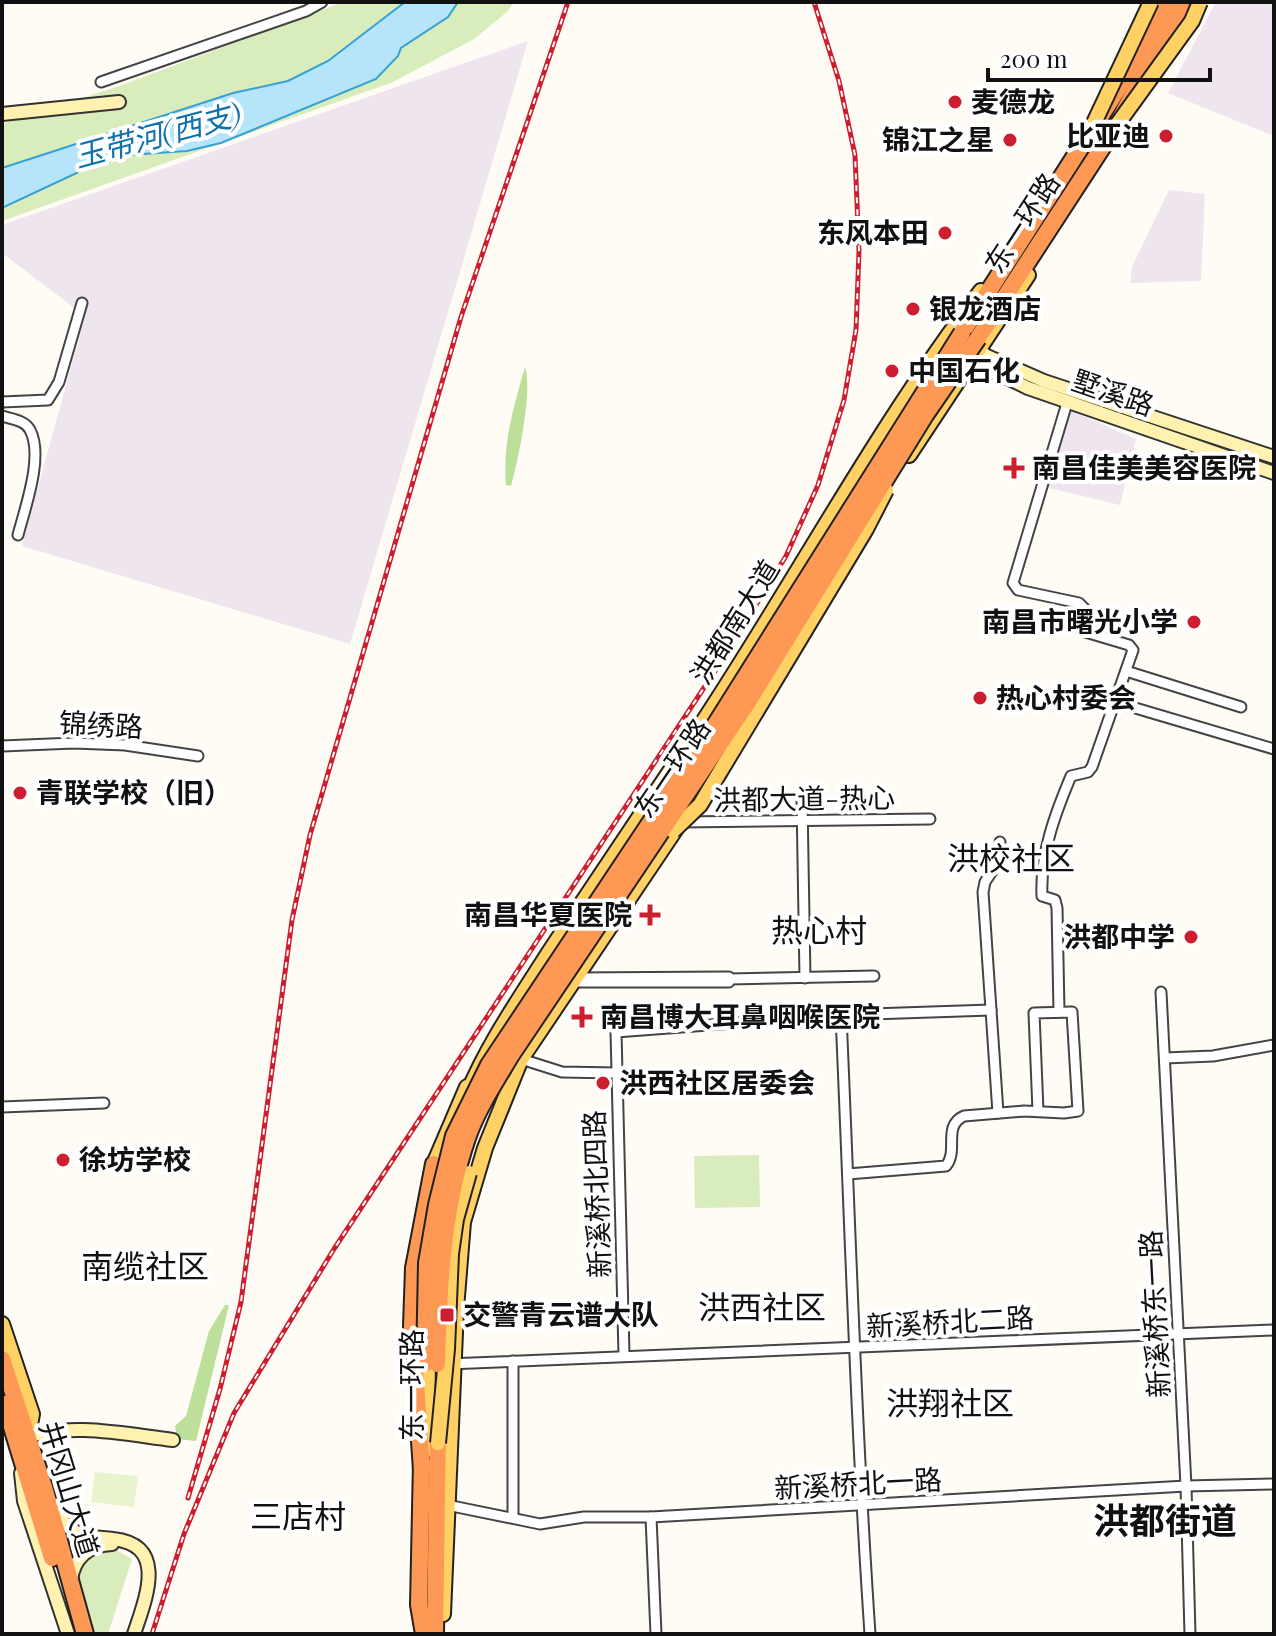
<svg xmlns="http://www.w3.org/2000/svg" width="1276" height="1636" font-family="'Playfair Display','Noto Sans SC',serif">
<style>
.industrial{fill:#eee5ef}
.green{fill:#d8edbb}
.forest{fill:#bcdf99}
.pitch{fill:#e8f4cd}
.water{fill:#b6e4fa;stroke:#37a0d6;stroke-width:2}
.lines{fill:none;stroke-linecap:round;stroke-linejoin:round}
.street-casing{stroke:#444;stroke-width:13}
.secondary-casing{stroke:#333;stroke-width:16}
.primary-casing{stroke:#222;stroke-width:18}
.highway-casing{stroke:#222;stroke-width:20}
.street{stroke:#fff;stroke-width:9}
.secondary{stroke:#fff2b0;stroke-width:12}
.primary{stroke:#ffd165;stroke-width:14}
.highway{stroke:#fd9955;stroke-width:16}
.rail-casing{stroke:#cc1e2f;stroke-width:5}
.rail{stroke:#fff;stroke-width:2;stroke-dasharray:6;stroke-linecap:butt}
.primary-bridge-casing{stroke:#222;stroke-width:18;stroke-linecap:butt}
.highway-bridge-casing{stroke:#222;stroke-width:20;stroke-linecap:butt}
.primary-bridge{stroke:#ffd165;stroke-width:14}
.highway-bridge{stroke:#fd9955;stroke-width:16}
.poi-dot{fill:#cc1e2f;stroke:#fff;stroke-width:3}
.labels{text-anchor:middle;stroke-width:8;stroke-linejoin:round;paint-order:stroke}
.poi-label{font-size:28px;font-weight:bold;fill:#111;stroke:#fff;text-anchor:start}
.street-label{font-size:28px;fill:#111;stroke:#fff}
.water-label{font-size:30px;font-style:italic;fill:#1071ad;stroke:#fff}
.quarter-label{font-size:32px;fill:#111;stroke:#fff}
.district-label{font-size:36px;font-weight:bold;fill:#111;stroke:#fff}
</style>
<rect width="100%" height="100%" fill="#fffcf5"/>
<!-- industrial -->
<g class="industrial">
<path d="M1216,2H1274V136L1168,93Z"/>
<path d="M528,41L350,644L22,546L85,316L2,253V225Z"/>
<path d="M1169,190L1205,194L1201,281L1130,283L1132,267Z"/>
<path d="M1069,410L1136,439L1120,505L1045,487Z"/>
</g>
<!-- green -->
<g class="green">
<path d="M343,2H514L507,12L474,39L393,82L2,221V124L122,85Z"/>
<path d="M759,1155L760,1207L695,1208L694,1156Z"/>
<path d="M113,1548L132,1559L108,1634H96L78,1576V1570L88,1555Z"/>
</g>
<!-- forest -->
<g class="forest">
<path d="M525,367C533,391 518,461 511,486L506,485C502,446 514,405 525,367Z"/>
<path d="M225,1305H229L196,1441L177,1439L175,1426L186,1416L209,1331Z"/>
</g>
<!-- pitch -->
<path class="pitch" d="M95,1472L138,1476L134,1507L91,1502Z"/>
<!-- water -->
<path class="water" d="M405,2H458L448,17L401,48L398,56L376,79L221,143L187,151L128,155L83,170L2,208V168L233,93L288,81L328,61Z"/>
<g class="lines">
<defs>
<g id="street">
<path d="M101,82L306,11L322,2"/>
<path d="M2,402L48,400L59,382L82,303"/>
<path d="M2,416C11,419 25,420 30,430C44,456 25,508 18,535"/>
<path d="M1126,671L1241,707"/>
<path d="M1115,702L1274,749"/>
<path d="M2,746L74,743L125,745L198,756"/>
<path d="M802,800L805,978"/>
<path d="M681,822L930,819"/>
<path d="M729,979L874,976"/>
<path d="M572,982H729V977L575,978"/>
<path d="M1161,992L1186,1486L1190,1634"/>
<path d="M1059,1012L1057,908L1055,900L1042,896C1040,854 1055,814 1071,776L1088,772L1092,767L1133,650L1129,645L1082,631L1085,609L1079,603L1018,590L1013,583L1067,403"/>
<path d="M841,1015C850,1221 856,1428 870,1634"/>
<path d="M1165,1058L1213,1056L1274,1045"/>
<path d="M521,1059L562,1072L616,1073"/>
<path d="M2,1107L104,1103"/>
<path d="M998,1113L983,892L985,882L995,867L1000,842"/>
<path d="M848,1174L946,1166C959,1150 942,1126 964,1116L1024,1111L1064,1113L1078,1111L1072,1012L1034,1013L1038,1111"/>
<path d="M624,1355L616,1032L841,1015L991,1010"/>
<path d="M448,1364L1274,1330"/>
<path d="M447,1505L540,1524L584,1517H651L1186,1486L1274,1484"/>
<path d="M513,1517V1361"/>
<path d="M651,1517L656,1634"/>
</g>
<g id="secondary">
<path d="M2,114L119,102"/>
<path d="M971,344L987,356L1044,381L1274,457"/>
<path d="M966,358L1028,388L1274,473"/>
<path d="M23,1438C71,1422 123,1434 173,1440"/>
<path d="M21,1473L24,1501L68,1634"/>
<path d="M53,1504C58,1513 62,1523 71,1529C84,1538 98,1537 113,1539C169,1545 145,1600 134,1634"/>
<path d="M71,1580C74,1557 90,1545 112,1544"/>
</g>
<g id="primary">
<path d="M1175,36L1193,2"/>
<path d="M909,455L1028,275"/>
<path d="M467,1095C488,1044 519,1000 548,954C598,878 649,803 699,728C795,583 876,429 981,291"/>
<path d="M434,1164L467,1087"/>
<path d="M2,1324L32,1414L28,1436"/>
<path d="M427,1450L428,1354"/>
<path d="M443,1614L456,1309L463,1222L485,1148L521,1059L673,833L718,760"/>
</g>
<g id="highway">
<path d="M962,333L1148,42L1168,2"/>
<path d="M978,338L1116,126L1183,2"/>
<path d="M2,1359L44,1487L85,1634"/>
<path d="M5,1404L52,1558"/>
<path d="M422,1462L419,1605L424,1634"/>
<path d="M422,1470L412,1326L414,1268L434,1164"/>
<path d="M435,1634L438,1428"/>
</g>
</defs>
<!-- street casing -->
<use href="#street" class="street-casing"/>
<!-- secondary casing -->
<use href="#secondary" class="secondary-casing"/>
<!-- primary casing -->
<use href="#primary" class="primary-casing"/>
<!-- highway casing -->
<use href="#highway" class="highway-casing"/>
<!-- street -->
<use href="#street" class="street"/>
<!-- secondary -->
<use href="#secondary" class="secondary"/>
<!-- primary -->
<use href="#primary" class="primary"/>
<!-- highway -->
<use href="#highway" class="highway"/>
<defs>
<g id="rail">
<path d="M188,1498L220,1389L241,1302L292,920L310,835L461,317L568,2"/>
<path d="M152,1634L184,1534L234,1413L334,1249L717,668L786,556L818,485L844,400L856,330L859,251L855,155L839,81L814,2"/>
</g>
</defs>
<!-- rail casing -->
<use href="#rail" class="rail-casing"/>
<!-- rail -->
<use href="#rail" class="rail"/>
<defs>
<g id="primary-bridge">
<path d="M1116,126L1192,21L1200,2"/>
<path d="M1086,140L1151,2"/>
<path d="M673,831L700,805L866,529L886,490"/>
<path d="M438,1443L447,1349L451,1254L456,1219L469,1173"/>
</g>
<g id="highway-bridge">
<path d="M425,1364L427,1263L437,1205L454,1136L489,1065L712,730L962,333"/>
<path d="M437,1364C439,1288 442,1211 467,1138C477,1109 495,1082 511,1055L748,702L925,415L978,338"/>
</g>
</defs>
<!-- primary-bridge casing -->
<use href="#primary-bridge" class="primary-bridge-casing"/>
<!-- highway-bridge casing -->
<use href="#highway-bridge" class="highway-bridge-casing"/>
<!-- primary-bridge -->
<use href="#primary-bridge" class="primary-bridge"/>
<!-- highway-bridge -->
<use href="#highway-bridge" class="highway-bridge"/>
</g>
<!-- markers -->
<g class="poi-dot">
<circle cx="955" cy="102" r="8"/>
<circle cx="1166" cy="136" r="8"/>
<circle cx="1010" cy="140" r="8"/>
<circle cx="945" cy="233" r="8"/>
<circle cx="913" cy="309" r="8"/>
<circle cx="892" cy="371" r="8"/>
<path d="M1010 456h8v8h8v8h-8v8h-8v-8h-8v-8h8z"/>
<circle cx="1194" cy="622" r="8"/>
<circle cx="980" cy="698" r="8"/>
<circle cx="20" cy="793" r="8"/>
<path d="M646 903h8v8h8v8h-8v8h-8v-8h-8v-8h8z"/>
<circle cx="1191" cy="937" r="8"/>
<path d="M578 1005h8v8h8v8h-8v8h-8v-8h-8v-8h8z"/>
<circle cx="603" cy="1083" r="8"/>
<circle cx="63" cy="1160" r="8"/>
<rect x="439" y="1307" width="16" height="16" rx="4"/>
</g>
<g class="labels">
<!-- poi labels -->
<g class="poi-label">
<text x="971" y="112">麦德龙</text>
<text x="1150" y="146" text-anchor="end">比亚迪</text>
<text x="994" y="150" text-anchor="end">锦江之星</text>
<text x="929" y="243" text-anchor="end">东风本田</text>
<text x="929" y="319">银龙酒店</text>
<text x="908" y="381">中国石化</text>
<text x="1032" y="478">南昌佳美美容医院</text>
<text x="1178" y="632" text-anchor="end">南昌市曙光小学</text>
<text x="996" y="708">热心村委会</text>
<text x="36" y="803">青联学校（旧）</text>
<text x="632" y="925" text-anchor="end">南昌华夏医院</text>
<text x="1175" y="947" text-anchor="end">洪都中学</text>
<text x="600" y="1027">南昌博大耳鼻咽喉医院</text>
<text x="619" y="1093">洪西社区居委会</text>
<text x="79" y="1170">徐坊学校</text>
<text x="463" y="1325">交警青云谱大队</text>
</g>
<!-- street labels -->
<g class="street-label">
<text transform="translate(1022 223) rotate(-57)" y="10">东一环路</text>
<text transform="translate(1113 393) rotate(19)" y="10">墅溪路</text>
<text transform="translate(735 622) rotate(-58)" y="10">洪都南大道</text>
<text transform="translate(101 725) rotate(3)" y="10">锦绣路</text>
<text transform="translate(672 768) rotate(-56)" y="10">东一环路</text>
<text transform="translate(804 799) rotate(-1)" y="10">洪都大道-热心</text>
<text transform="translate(597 1194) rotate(-92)" y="10">新溪桥北四路</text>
<text transform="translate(1155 1314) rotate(-93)" y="10">新溪桥东一路</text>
<text transform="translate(950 1322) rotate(-3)" y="10">新溪桥北二路</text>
<text transform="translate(412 1385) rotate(-90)" y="10">东一环路</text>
<text transform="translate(858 1484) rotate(-3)" y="10">新溪桥北一路</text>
<text transform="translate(69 1489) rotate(73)" y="10">井冈山大道</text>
</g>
<!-- water labels -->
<g class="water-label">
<text transform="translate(158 136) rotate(-15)" y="10">玉带河(西支)</text>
</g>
<!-- quarter labels -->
<g class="quarter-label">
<text x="1011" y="870">洪校社区</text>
<text x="819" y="942">热心村</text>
<text x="145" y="1278">南缆社区</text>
<text x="762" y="1319">洪西社区</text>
<text x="950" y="1415">洪翔社区</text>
<text x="298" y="1528">三店村</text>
</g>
<!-- district labels -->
<g class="district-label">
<text x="1165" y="1534">洪都街道</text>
</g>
</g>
<!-- border -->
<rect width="1276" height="1636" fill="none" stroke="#111111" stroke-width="8"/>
<!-- scale -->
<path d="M988 68v12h222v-12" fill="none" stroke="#111111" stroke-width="4"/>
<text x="1000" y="68" font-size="24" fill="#111111" stroke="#ffffff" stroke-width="6" paint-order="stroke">200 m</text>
</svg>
